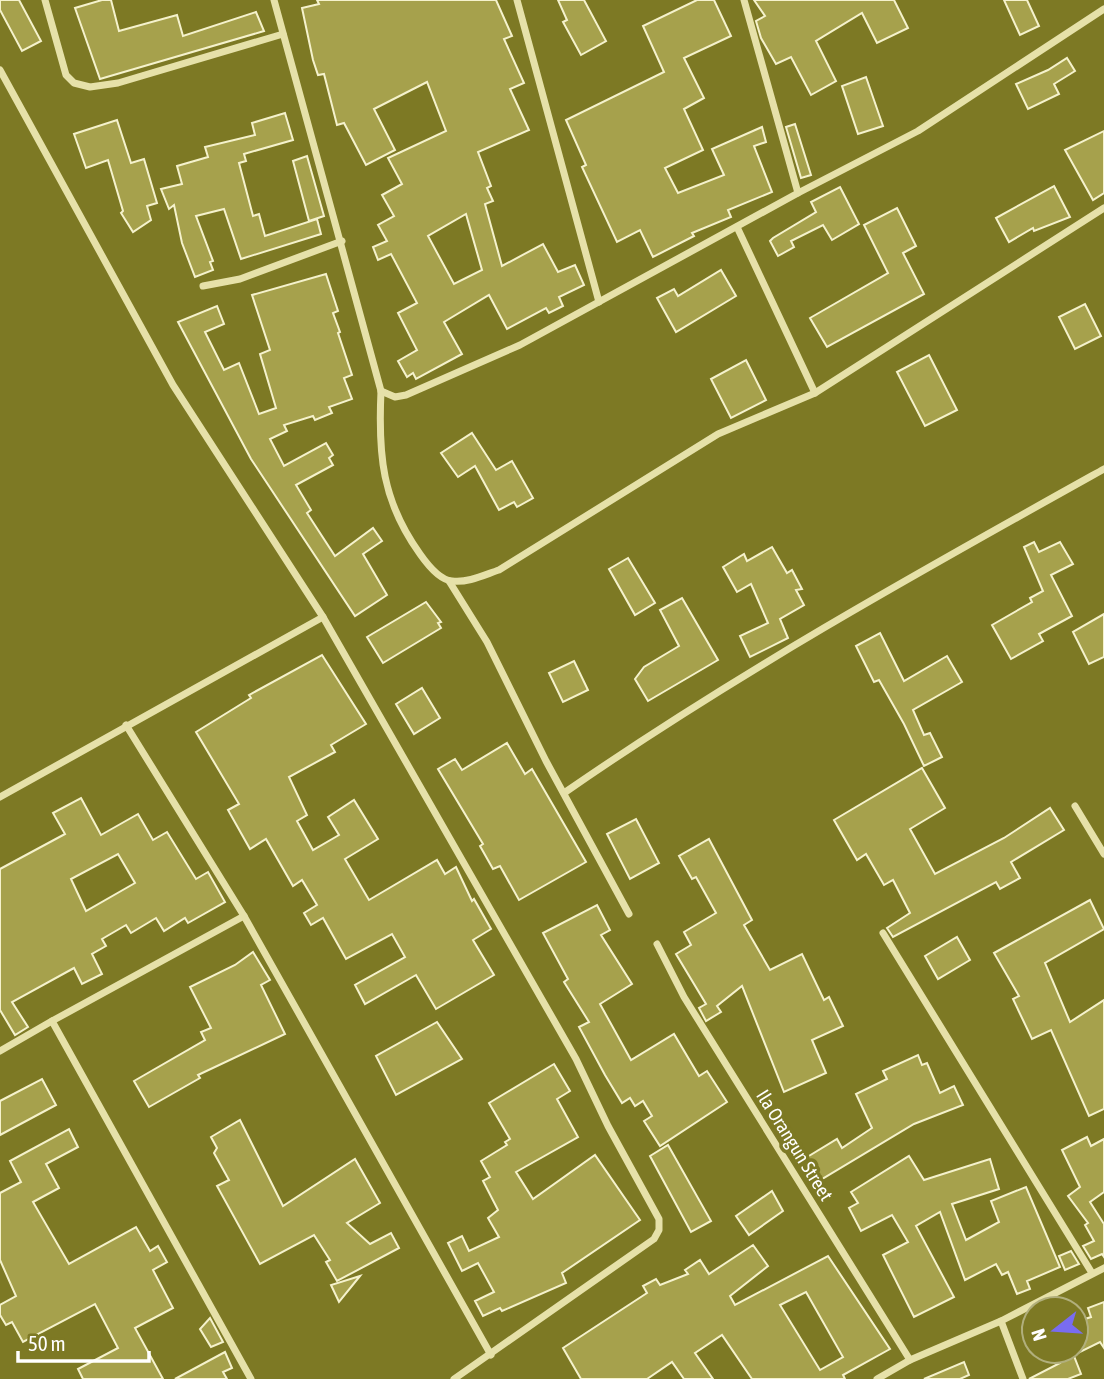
<svg xmlns="http://www.w3.org/2000/svg" width="1104" height="1379" font-family="'Asap Condensed',sans-serif">
<style>
.building{fill:#a6a14c;stroke:#f5f2cc;stroke-width:2;fill-rule:evenodd}
.lines{fill:none;stroke-linecap:round;stroke-linejoin:round}
.street{stroke:#e6e1a9;stroke-width:7}
.labels{text-anchor:middle;stroke-width:7;stroke-linejoin:round;paint-order:stroke}
.street-label{font-size:19px;fill:#fff;stroke:#7d7924}
</style>
<rect width="100%" height="100%" fill="#7d7924"/>
<!-- building -->
<g class="building">
<path d="M0,0H19L41,41L22,51L0,10Z"/>
<path d="M102,0H111L119,31L177,15L183,36L256,12L264,31L100,79L75,8Z"/>
<path d="M317,0H496L512,36L504,39L524,83L510,89L529,130L478,152L491,186L487,188L493,201L485,204L502,266L543,244L558,272L575,265L584,285L559,297L563,306L549,313L546,308L507,329L489,295L444,322L462,354L416,379L413,373L407,377L398,361L417,350L398,313L417,303L391,254L378,260L373,247L387,241L378,225L394,216L382,195L402,184L388,158L446,131L427,82L374,109L395,150L366,165L344,123L337,125L324,74L318,75L313,60L302,8L319,4ZM466,214L482,270L454,284L428,236Z"/>
<path d="M558,0H584L606,41L581,55L563,22L567,20Z"/>
<path d="M697,0H714L731,36L684,58L704,98L684,109L703,150L665,168L678,193L724,175L712,149L762,127L766,142L754,146L772,192L728,210L731,217L692,233L694,236L653,257L640,230L617,242L582,167L586,165L566,120L664,72L643,26Z"/>
<path d="M754,0H894L908,28L877,43L862,13L816,41L836,81L811,95L791,57L776,64L761,38L756,21L765,16Z"/>
<path d="M1004,0H1027L1039,26L1020,35Z"/>
<path d="M1067,58L1075,71L1054,84L1059,94L1028,109L1016,84L1048,70Z"/>
<path d="M866,77L883,126L858,134L842,86Z"/>
<path d="M285,113L293,140L244,154L246,161L239,163L253,216L259,214L265,236L317,219L321,234L241,259L224,209L196,216L213,261L210,262L213,270L195,277L182,243L174,205L169,209L161,189L182,184L177,166L208,157L205,147L255,135L252,123Z"/>
<path d="M117,120L131,163L144,159L157,203L147,206L151,220L133,232L121,213L123,211L108,160L86,168L74,134Z"/>
<path d="M795,124L811,175L801,178L786,127Z"/>
<path d="M1104,131V193L1093,200L1065,150Z"/>
<path d="M307,156L324,216L309,221L293,161Z"/>
<path d="M1054,186L1070,217L1034,231L1033,228L1009,242L996,218Z"/>
<path d="M840,187L859,224L832,240L823,225L791,241L794,247L778,256L770,241L773,238L816,212L811,202Z"/>
<path d="M897,208L916,246L903,253L924,294L827,347L810,318L888,273L864,225Z"/>
<path d="M721,270L736,296L676,332L657,298L674,289L678,296Z"/>
<path d="M326,274L338,311L333,313L340,332L338,333L352,375L344,378L352,399L329,407L332,413L315,420L313,416L284,425L287,431L270,439L284,466L326,443L333,455L329,458L333,465L296,485L311,510L307,513L335,556L373,528L382,541L363,554L387,595L355,616L251,459L178,322L217,306L224,324L205,332L224,370L239,363L259,414L276,408L260,354L270,350L252,295Z"/>
<path d="M1085,304L1101,336L1075,349L1059,317Z"/>
<path d="M929,355L957,410L925,426L897,372Z"/>
<path d="M746,360L766,400L731,418L711,379Z"/>
<path d="M472,433L496,470L512,461L533,498L517,507L514,502L499,510L475,466L458,477L441,453Z"/>
<path d="M1034,542L1039,552L1060,542L1073,564L1051,575L1072,616L1039,634L1043,641L1011,659L992,625L1032,602L1030,598L1043,591L1024,547Z"/>
<path d="M772,547L787,573L792,570L802,589L796,590L804,605L780,619L788,638L750,657L740,636L768,623L751,584L737,592L723,567L744,554L747,561Z"/>
<path d="M628,558L655,603L635,615L609,569Z"/>
<path d="M682,598L718,660L648,701L635,679L644,667L679,646L660,610Z"/>
<path d="M426,602L441,622L438,623L441,628L383,663L367,637Z"/>
<path d="M1104,614V657L1089,664L1073,632Z"/>
<path d="M880,633L904,681L947,656L962,682L913,710L924,735L930,733L942,757L924,766L904,724L879,680L874,682L856,646Z"/>
<path d="M322,655L366,724L331,745L335,752L289,777L307,815L297,821L313,850L339,835L328,817L354,800L378,839L345,859L369,900L437,860L445,874L456,867L472,901L474,899L491,929L473,940L494,975L436,1009L416,975L365,1004L355,985L405,957L392,934L346,959L323,918L311,925L304,913L317,905L302,880L293,886L266,839L250,849L228,810L239,804L196,732L251,698L249,695Z"/>
<path d="M574,661L588,690L563,702L549,673Z"/>
<path d="M422,688L440,718L414,734L396,704Z"/>
<path d="M507,743L525,774L532,769L586,862L519,900L500,866L493,869L480,846L483,844L438,769L455,759L462,770Z"/>
<path d="M922,768L945,808L910,829L935,874L1004,838L1050,808L1064,830L1011,862L1020,878L1000,889L996,882L893,937L887,928L910,913L893,880L884,885L866,854L857,860L834,820Z"/>
<path d="M81,798L101,835L138,814L153,840L167,832L196,879L208,872L225,902L188,923L185,918L164,931L156,918L131,933L126,925L102,939L106,946L92,954L102,974L82,984L74,968L12,1002L28,1027L15,1035L0,1010V869L65,834L53,813ZM118,854L135,883L86,911L71,879Z"/>
<path d="M636,819L659,863L630,879L607,834Z"/>
<path d="M709,839L752,920L744,925L770,970L802,954L824,1000L829,997L843,1026L812,1040L826,1073L784,1092L742,986L717,1006L721,1012L706,1021L699,1008L706,1004L676,954L691,945L684,932L716,913L696,877L692,879L679,856Z"/>
<path d="M1090,900L1104,929L1045,963L1070,1022L1104,1000V1109L1089,1116L1051,1030L1032,1039L1013,999L1019,996L994,953Z"/>
<path d="M597,905L610,930L601,935L632,984L600,1004L631,1060L674,1034L699,1076L707,1071L727,1102L660,1146L644,1121L652,1116L643,1101L635,1106L630,1098L622,1103L605,1075L579,1027L589,1022L564,982L568,979L543,933Z"/>
<path d="M957,937L970,960L938,979L925,956Z"/>
<path d="M253,952L270,980L261,985L285,1034L198,1075L200,1078L149,1107L134,1081L205,1040L201,1032L211,1028L190,987L235,965Z"/>
<path d="M437,1022L462,1059L396,1095L376,1056Z"/>
<path d="M918,1055L922,1065L927,1063L940,1093L954,1086L963,1105L914,1124L812,1185L799,1162L837,1139L842,1148L872,1128L856,1094L887,1079L883,1071Z"/>
<path d="M554,1064L570,1091L557,1099L578,1137L516,1172L533,1199L595,1155L640,1220L562,1273L566,1283L502,1311L500,1308L483,1316L475,1301L494,1292L478,1263L462,1271L448,1243L462,1236L469,1251L499,1237L488,1218L498,1210L483,1181L490,1177L481,1161L507,1145L505,1142L510,1139L489,1103Z"/>
<path d="M42,1079L56,1105L0,1135V1101Z"/>
<path d="M240,1120L283,1206L355,1159L380,1203L347,1223L370,1244L391,1233L399,1248L337,1281L326,1262L330,1260L314,1235L260,1264L217,1186L229,1180L214,1153L217,1148L211,1137Z"/>
<path d="M69,1129L78,1147L46,1164L59,1188L33,1202L69,1264L136,1227L150,1251L158,1246L167,1262L153,1270L173,1308L135,1328L163,1379H83L78,1369L118,1348L95,1304L23,1342L12,1322L6,1325L0,1315V1305L16,1296L0,1260V1193L21,1182L10,1161Z"/>
<path d="M1087,1137L1091,1146L1104,1139V1192L1090,1202L1104,1224V1257L1102,1254L1091,1259L1083,1246L1094,1241L1085,1225L1088,1223L1068,1196L1080,1187L1062,1150Z"/>
<path d="M668,1145L711,1221L691,1232L650,1156Z"/>
<path d="M909,1156L924,1180L990,1159L999,1189L952,1204L966,1240L999,1222L991,1201L1026,1187L1060,1267L1027,1281L1030,1289L1017,1294L1008,1272L1002,1275L996,1264L965,1280L940,1212L916,1226L954,1297L914,1317L883,1255L908,1242L892,1215L861,1231L849,1208L858,1203L851,1192Z"/>
<path d="M772,1191L783,1211L749,1235L736,1216Z"/>
<path d="M753,1245L768,1266L730,1296L735,1305L828,1256L890,1349L843,1375L845,1379H752L722,1335L695,1353L713,1379H684L672,1362L647,1379H581L563,1348L647,1293L643,1286L656,1279L660,1285L688,1274L685,1270L700,1260L709,1274ZM806,1292L843,1357L820,1370L780,1305Z"/>
<path d="M1071,1251L1079,1264L1065,1270L1059,1256Z"/>
<path d="M360,1276L339,1302L331,1285Z"/>
<path d="M1104,1302V1348L1100,1342L1076,1354V1322L1091,1317L1088,1308Z"/>
<path d="M210,1318L223,1342L211,1347L200,1329Z"/>
<path d="M1055,1351H1072L1081,1374L1068,1379H1029L1060,1363Z"/>
<path d="M225,1352L232,1368L223,1372L227,1379H175Z"/>
<path d="M964,1362L969,1375L960,1379H924Z"/>
</g>
<g class="lines">
<!-- street -->
<g class="street">
<path d="M45,0L66,75L74,83L90,87L118,83L283,34"/>
<path d="M274,0L381,391C378,455 382,501 420,554C427,564 440,580 452,581C468,583 484,575 499,570L718,434L815,393L1104,208"/>
<path d="M517,0L599,302"/>
<path d="M744,0L798,193L918,131L1104,9"/>
<path d="M0,70L173,385L323,617L576,1059L608,1126L659,1219V1230L654,1239L454,1379"/>
<path d="M737,227L815,393"/>
<path d="M203,286L240,279L342,241"/>
<path d="M381,391L395,397L406,395L520,345L798,193"/>
<path d="M449,581L487,642L546,761L629,914"/>
<path d="M126,725L244,916L491,1355"/>
<path d="M564,793C737,673 921,571 1104,469"/>
<path d="M0,797L323,617"/>
<path d="M1075,806L1104,854"/>
<path d="M244,916L52,1021L251,1379"/>
<path d="M883,933L1092,1273"/>
<path d="M657,944L684,997L910,1360"/>
<path d="M0,1051L52,1021"/>
<path d="M1001,1321L1023,1379"/>
<path d="M877,1379L910,1360L1001,1321L1104,1268"/>
</g>
</g>
<g class="labels">
<!-- street labels -->
<g class="street-label">
<text transform="translate(795 1145) rotate(58)" y="7">Ila Orangun Street</text>
</g>
</g>
<!-- north arrow -->
<g transform="translate(1055 1330) rotate(253)"><circle r="33" fill="#7d7924" stroke="#b1af7c" stroke-width="2"/>
<path d="M0-5L12 26L0 18L-12 26Z" fill="#796cf0"/>
<text y="-10" font-size="19" font-weight="bold" text-anchor="middle" fill="#ffffff">N</text>
</g>
<!-- scale -->
<path d="M18 1351v10h131v-10" fill="none" stroke="#ffffff" stroke-width="3.5"/>
<text x="28" y="1351" font-size="21" fill="#ffffff" stroke="#7d7924" stroke-width="5" paint-order="stroke">50 m</text>
</svg>
